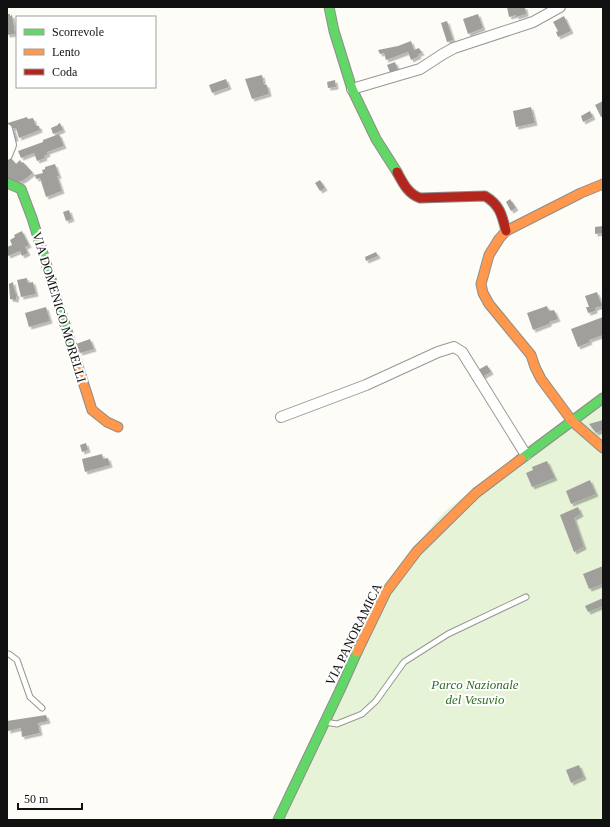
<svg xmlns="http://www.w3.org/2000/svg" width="610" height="827" font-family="'Times New Roman',serif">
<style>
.green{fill:#e7f3d7}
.building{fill:#a19f9c;filter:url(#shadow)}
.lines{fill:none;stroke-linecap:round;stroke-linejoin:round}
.lane-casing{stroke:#979795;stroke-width:7}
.street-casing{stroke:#979795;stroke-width:12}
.fast-casing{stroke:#8e8d8b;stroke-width:11}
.slow-casing{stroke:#8e8d8b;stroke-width:11}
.jam-casing{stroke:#8e8d8b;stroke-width:11}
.lane{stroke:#fffffe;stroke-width:5}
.street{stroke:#fffffe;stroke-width:10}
.fast{stroke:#63d668;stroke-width:9}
.slow{stroke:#ff974d;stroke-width:9}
.jam{stroke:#b3261e;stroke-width:9}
.labels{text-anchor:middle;stroke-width:4;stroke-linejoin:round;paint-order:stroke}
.street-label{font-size:13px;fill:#111;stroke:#fff}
.park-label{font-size:13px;font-style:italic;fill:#2f6b1f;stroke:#fff}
</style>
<defs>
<filter id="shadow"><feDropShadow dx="2.5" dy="2.5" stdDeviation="0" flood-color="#0004"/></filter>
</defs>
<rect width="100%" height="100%" fill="#fdfcf7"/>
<!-- green -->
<path class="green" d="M603,390V820H274L395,571L444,512Z"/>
<!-- building -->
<g class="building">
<path d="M507,7H525L526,14L516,17V15L509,17Z"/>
<path d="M7,14H10V16L12,15L15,34L7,35Z"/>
<path d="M478,14L483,28L468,34L463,19Z"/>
<path d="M564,16L571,31L558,37L556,32L558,31L553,22Z"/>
<path d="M447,21L453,40L447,42L441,23Z"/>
<path d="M411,41L414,50L419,48L422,53L418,54L419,56L411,60L408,52L386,60L384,53L380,54L378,50L398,46Z"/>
<path d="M395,62L399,72L391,75L387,65Z"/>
<path d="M262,75L264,85H267L269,94L252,99L245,79Z"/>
<path d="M226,79L229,87L212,93L209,85Z"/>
<path d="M335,80L336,87L328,88L327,82Z"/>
<path d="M603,101V116L601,117L595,105Z"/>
<path d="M531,107L535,123L516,127L513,111Z"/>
<path d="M590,111L593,117L583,122L581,116Z"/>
<path d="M27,117L28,119L33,118L36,126H39L40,130L19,138L16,128H13L16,138L12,141L8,123Z"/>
<path d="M60,123L63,130L53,134L51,128L58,125V124Z"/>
<path d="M59,134L64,146L47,152L48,154L44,156L45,158L37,161L34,153L21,158L18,151L43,142V140Z"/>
<path d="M9,156L16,164L20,160L22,163L23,162L33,173L24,180L16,183L7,179V158Z"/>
<path d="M55,164L59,176H57L62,191L46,197L40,178L36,179L35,175L43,173L42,170L45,169V167Z"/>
<path d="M320,180L325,188L320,191L315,183Z"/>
<path d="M510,199L516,208L511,211L506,202Z"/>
<path d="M69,210L72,219L66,221L63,212Z"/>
<path d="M603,226V233L595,234V227Z"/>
<path d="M22,231L29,245L25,247L28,253L22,256L20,251L8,256L7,253V247L12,245L10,240L15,237L14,235Z"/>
<path d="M376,252L378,256L366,261L365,257Z"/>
<path d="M27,278L28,283L33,282L36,294L21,297L17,280Z"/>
<path d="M13,282L14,289L15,290V293L17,294L16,300L10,299L9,284Z"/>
<path d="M597,292L602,306L595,308V311L588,313L586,307H589L585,296Z"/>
<path d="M547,306L549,311L554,310L558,319L549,322V324L533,330L527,313Z"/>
<path d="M46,307L50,321L29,327L25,313Z"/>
<path d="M603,317V335L589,340L590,342L578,347L571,329Z"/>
<path d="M90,339L94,349L80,353L76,344Z"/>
<path d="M487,365L491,372L482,377L478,370Z"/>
<path d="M603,420V430L596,433L589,424Z"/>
<path d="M86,443L88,450L82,452L80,445Z"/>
<path d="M102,454L103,459L108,458L110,465L85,472L82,459Z"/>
<path d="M547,461L555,478L532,487L526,473L533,470L532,467Z"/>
<path d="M590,480L596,494L571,504L566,491Z"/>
<path d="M578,507L581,514L574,518L584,547L574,552L560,515Z"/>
<path d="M603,566V584L589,589L583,574Z"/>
<path d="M603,598V606L588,612L585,606Z"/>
<path d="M46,715L48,721L38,723L40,733L22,737L21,728L8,731L7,721Z"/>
<path d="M579,765L584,777L571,783L566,770Z"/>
</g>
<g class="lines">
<defs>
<g id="lane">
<path d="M7,654H9L17,660L30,697L42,708"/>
<path d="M325,722L337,724L362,714L376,701L404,662L448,634L526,597"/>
</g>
<g id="street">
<path d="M352,89L420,69L443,54L454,48L533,22L560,7"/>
<path d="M7,129L11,145L7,155"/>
<path d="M281,417L366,385L438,352L454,347L462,352L526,455"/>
</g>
<g id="fast">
<path d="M329,7L334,31L352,89L376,139L397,172"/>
<path d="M7,183L21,189L32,218L72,347"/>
<path d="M521,459L603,398"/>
<path d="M278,820L340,690L357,652"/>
</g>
<g id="slow">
<path d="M603,184L581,193L506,231L499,239L489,255L481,284L483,293L489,304L531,355L535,367L541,379L572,421L603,448"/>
<path d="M72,347L92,410L107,422L118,427"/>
<path d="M357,652L386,592L417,551L476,493L521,459"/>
</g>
<path id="jam" d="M397,172C403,183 408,194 420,198L485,196C500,205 502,215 506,231"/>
</defs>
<!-- lane casing -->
<use href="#lane" class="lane-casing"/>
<!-- street casing -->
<use href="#street" class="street-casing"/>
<!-- fast casing -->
<use href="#fast" class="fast-casing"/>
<!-- slow casing -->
<use href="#slow" class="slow-casing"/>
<!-- jam casing -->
<use href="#jam" class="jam-casing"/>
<!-- lane -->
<use href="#lane" class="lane"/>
<!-- street -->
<use href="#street" class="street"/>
<!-- fast -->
<use href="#fast" class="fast"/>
<!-- slow -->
<use href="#slow" class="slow"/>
<!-- jam -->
<use href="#jam" class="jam"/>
</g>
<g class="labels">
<!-- street labels -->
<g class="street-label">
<text transform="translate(60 307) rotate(73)" y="5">VIA DOMENICO MORELLI</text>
<text transform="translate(353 634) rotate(-64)" y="5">VIA PANORAMICA</text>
</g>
<!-- park labels -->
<g class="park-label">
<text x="475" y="689">Parco Nazionale<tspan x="475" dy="15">del Vesuvio</tspan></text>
</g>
</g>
<!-- border -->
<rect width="610" height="827" fill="none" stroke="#111111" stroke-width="16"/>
<!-- legend -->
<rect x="16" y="16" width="140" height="72" fill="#ffffff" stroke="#a0a0a0"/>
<rect x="24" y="29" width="20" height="6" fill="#63d668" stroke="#a0a0a0"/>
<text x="52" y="36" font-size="12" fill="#111111">Scorrevole</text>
<rect x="24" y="49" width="20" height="6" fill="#ff974d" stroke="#a0a0a0"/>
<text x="52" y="56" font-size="12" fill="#111111">Lento</text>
<rect x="24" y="69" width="20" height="6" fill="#b3261e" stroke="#a0a0a0"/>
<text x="52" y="76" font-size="12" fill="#111111">Coda</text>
<!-- scale -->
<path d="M18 803v6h64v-6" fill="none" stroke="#111111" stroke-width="2"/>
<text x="24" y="803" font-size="12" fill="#111111" stroke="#ffffff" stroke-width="3" paint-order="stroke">50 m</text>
</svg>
